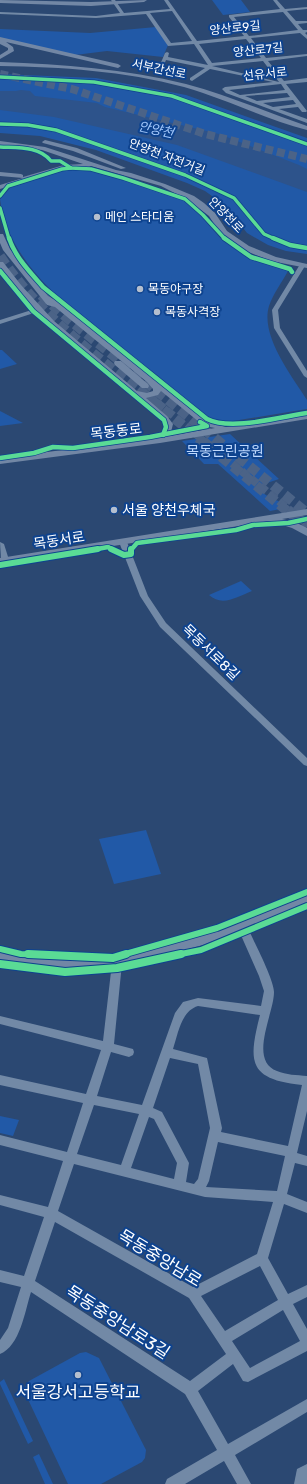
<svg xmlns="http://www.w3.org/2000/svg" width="307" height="1484" font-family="Rubik,'Noto Sans KR',sans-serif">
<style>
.green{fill:#2159a7}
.water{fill:#2d538b}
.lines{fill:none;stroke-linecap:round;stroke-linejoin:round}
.major-tunnel{stroke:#4b6387;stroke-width:8;stroke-dasharray:8 4;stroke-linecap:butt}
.highway-tunnel-far1{stroke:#4b6387;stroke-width:8;stroke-dasharray:8 4;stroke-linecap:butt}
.highway-tunnel{stroke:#4b6387;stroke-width:10;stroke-dasharray:10 5;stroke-linecap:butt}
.minor{fill:#7289a6;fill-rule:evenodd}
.major{fill:#7287a5;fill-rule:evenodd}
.cycleway-far3-casing{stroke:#0e438f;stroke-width:5}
.cycleway-far2-casing{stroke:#0e438f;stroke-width:6}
.cycleway-far1-casing{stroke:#0e438f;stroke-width:8}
.cycleway-casing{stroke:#0e438f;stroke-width:10}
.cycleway-far3{stroke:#5adb95;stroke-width:3.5}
.cycleway-far2{stroke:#5adb95;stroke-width:4.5}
.cycleway-far1{stroke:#5adb95;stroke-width:6}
.cycleway{stroke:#5adb95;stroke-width:8}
.poi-dot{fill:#b5bfce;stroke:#0e438f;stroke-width:1.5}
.labels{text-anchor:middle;stroke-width:4;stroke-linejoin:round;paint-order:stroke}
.far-street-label{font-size:12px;fill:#fff;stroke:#0e438f}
.far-poi-label{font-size:12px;fill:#fff;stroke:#0e438f;text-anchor:start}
.far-water-label{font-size:13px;font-style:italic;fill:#a3c8fb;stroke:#0e438f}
.street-label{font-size:14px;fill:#fff;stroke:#0e438f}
.park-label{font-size:14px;fill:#bfd9fe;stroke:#0e438f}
.poi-label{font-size:14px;fill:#fff;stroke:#0e438f;text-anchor:start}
.near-street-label{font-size:17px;fill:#fff;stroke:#0e438f}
.near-poi-label{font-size:17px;fill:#fff;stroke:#0e438f}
</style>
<rect width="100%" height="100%" fill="#2b4872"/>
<!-- green -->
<g class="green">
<path d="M212,0H241L250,12L223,15Z"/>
<path d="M156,27L168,45L163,57L107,51L75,55L0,38V29L90,33Z"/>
<path d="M0,74L96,78L186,95L307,138V254L286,251L268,245L247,233L226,206L205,191L187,183L96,150L40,136L0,133Z"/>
<path d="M71,168L89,169L135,182L182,199L200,215L222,240L249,258L288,271C282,282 273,294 269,306C260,336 292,376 307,400V409L221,423C196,414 178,392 158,376C102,331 9,277 0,199L12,186Z"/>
<path d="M0,350H2L17,364L0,369Z"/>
<path d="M0,411L2,412L23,423L0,426Z"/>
<path d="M230,434L279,479L267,483L262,492C270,500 281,499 286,508L270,511L218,464H204L182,441Z"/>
<path d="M241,581L252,591C237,597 222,607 209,595Z"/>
<path d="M146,830L161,874L114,884L99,839Z"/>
<path d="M0,1116L19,1120L13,1136L0,1133Z"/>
<path d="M86,1352L99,1358L146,1450L145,1458L142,1462L101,1484H68L25,1393V1387L29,1381L80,1353Z"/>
<path d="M4,1379L33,1441L28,1444L0,1384V1382Z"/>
<path d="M39,1454L53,1484H45L33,1457Z"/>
</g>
<!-- water -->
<path class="water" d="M21,90L30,91L35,96L97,103L105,107L219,134L299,165L307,169V192L177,145L54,117L0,110V91H16Z"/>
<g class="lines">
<!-- major-tunnel -->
<path class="major-tunnel" d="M139,388L307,524"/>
<!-- highway-tunnel-far1 -->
<path class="highway-tunnel-far1" d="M0,74L72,89L205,134L307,159"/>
<!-- highway-tunnel -->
<g class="highway-tunnel">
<path d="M0,256C39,315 93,353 148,397C201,440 254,484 307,527"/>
<path d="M41,295L67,318L307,513"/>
</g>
<!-- minor -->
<g class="minor">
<path d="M111,0H115L124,13L170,9L164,0H168L197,41L244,36L229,17V15L280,9L273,0H277L285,9L307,7V9L287,11L296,21H307V23L298,24L303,30H307V32L305,33L307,35V39L300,33L251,38L266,58L307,54V56L268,61L284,81L307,78V82L286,84L307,111L306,112H302L298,107L279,109L307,119V123L226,93L222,89L225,87L273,82L210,69L192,81L190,80V78L205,68L166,60L161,72H157L165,53L167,52L169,53L168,57L208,65L194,44L168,46L146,14L96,18L0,14V12L96,16L120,13ZM172,11L192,41L171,43L150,13ZM283,12L298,30L249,36L234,17ZM246,39L261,58L212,63L199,44ZM263,61L279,82L212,66ZM281,84L285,90L240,95L229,90ZM287,93L290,97L257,101L245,96ZM293,100L296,104L273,107L263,103Z"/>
<path d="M302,264L305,266L278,310L280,328L307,371V378L304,376L274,328L272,310L299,266Z"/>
<path d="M38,308L40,309V311L0,324V320Z"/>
<path d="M120,540H123L127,542L148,596L166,623L307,758V766L304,765L160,627L140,596L119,542Z"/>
<path d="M0,542L4,544L9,560L8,562H2L1,560Z"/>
<path d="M241,920L245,921L246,924C252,938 274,979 274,992C274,1014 248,1060 277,1071C286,1075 297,1075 307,1076V1111L297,1153L307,1156V1166L295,1163L287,1194L307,1202V1213L284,1204L268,1258L288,1294L307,1285V1297L293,1304L307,1329V1351L248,1382L243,1381L233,1364L198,1391L228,1444L307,1399V1412L235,1455L251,1484H237L224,1461L185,1484H165L167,1479L217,1450L185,1394L31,1292C25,1311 20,1346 0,1354V1340L8,1328L21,1287L0,1282V1270L24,1276L44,1217L0,1205V1195L48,1207L63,1161L0,1145V1135L67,1152L83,1103L0,1085V1075L86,1094L101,1050L0,1024V1016L103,1041L112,963L113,960L117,959L121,960L122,963L114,1044L133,1049L134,1052L133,1055L129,1057L111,1052L97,1096L142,1105L175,1013L183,1002L198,998L261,1006L264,991L259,976L236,924L237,921ZM198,1006L260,1015C248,1062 248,1079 302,1085L288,1146L221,1132L222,1128L207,1058L173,1049C178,1034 181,1011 198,1006ZM170,1058L198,1064L210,1128L198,1179L194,1184L186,1182L189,1163L162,1112L153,1108ZM94,1105L139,1114L121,1165L77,1154ZM149,1117L154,1119L177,1163L174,1179L131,1168ZM218,1142L285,1156L277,1191L206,1187L209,1181ZM74,1164L205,1197L273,1202L257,1254L193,1287L58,1211ZM55,1222L189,1298L226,1354L190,1381L35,1281ZM260,1266L278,1300L225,1331L201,1296ZM283,1310L300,1341L250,1368L232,1341Z"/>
<path d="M307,1464V1484H294L297,1469Z"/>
</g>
<!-- major -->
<g class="major">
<path d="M0,0L91,2L147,0L144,2L91,6L0,3Z"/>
<path d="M0,37L118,64L121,66L118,68L6,42L13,47L14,51L0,59V55L8,50V48L0,44Z"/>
<path d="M0,62C63,64 125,69 186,84C227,95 267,112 307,126V130C265,119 226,99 184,87C124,71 62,67 0,66Z"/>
<path d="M45,140L77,148L126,168L121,169L73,151L43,143L42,142Z"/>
<path d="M0,141L45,147L116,170L131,173L165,184L194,196L204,203L215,213L227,231L249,246L276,257L307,264V268L271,261L243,250L221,235L209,216L188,200L161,186L91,166C85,170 73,167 65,169L0,189V185L23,178L0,176V172L21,174L23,175V177L64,165L83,164L42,150L0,145Z"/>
<path d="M0,234H3L10,249L48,296L61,303L210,422L226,427L307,413V419L160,443L0,464V458L157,438L163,431L165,424L48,325L15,289L0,269V262H3L21,285L54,321L137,391L147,393L153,391V389L147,382L55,307L47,305L3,250L0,243ZM161,391L204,426L215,428L168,436L171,432L173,424L167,416L146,398L158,395Z"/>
<path d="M115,361H121L148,384L149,386L148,388H142L115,365L114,363Z"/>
<path d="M307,509V515L282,519L295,522L307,528V536L292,528L270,521L0,564V558Z"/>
<path d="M307,894V904L203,945L117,968L68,970L27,966L0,960V950L27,956L68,960L117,958L197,937Z"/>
</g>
<defs>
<g id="cycleway-far3">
<path d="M0,77L94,82L172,96L307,144"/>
<path d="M0,124L28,125L56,130L185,175L234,198L264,234L275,239"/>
<path d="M0,147C18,148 39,146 51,161H60L71,168L91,169L123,178L185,199L203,215L225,239"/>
<path d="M0,196L8,186L62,169L71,168"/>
<path d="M0,208L9,239"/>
</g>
<g id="cycleway-far2">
<path d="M9,238C15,257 30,272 43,287L207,419C231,431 280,417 307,413"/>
<path d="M224,238L251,257L290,269L292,272"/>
<path d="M273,238L290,245L307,248"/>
<path d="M0,271L33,311L164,420L166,427L163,435"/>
<path d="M0,458L34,453L53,447L73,448L150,437L207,426L200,422"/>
<path d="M92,550L108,547L113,550"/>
<path d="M131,550L137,543L236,530L253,525L288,523L307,519"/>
</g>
<g id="cycleway-far1">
<path d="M111,549L124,555L131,554V549"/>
<path d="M0,565L98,549"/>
<path d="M0,949L21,954L51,955"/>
<path d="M122,955L217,928L307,892"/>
<path d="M176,955L201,950L307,906"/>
</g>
<g id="cycleway">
<path d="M28,954L113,958L126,954"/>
<path d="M0,964L65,972L117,968L181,954"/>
</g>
</defs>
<!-- cycleway-far3 casing -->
<use href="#cycleway-far3" class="cycleway-far3-casing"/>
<!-- cycleway-far2 casing -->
<use href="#cycleway-far2" class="cycleway-far2-casing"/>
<!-- cycleway-far1 casing -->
<use href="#cycleway-far1" class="cycleway-far1-casing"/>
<!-- cycleway casing -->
<use href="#cycleway" class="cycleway-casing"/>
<!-- cycleway-far3 -->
<use href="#cycleway-far3" class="cycleway-far3"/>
<!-- cycleway-far2 -->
<use href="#cycleway-far2" class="cycleway-far2"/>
<!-- cycleway-far1 -->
<use href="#cycleway-far1" class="cycleway-far1"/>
<!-- cycleway -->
<use href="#cycleway" class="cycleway"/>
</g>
<!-- markers -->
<g class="poi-dot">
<circle cx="97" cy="217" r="4"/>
<circle cx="140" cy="289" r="4"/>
<circle cx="157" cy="312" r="4"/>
<circle cx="114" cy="510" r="4"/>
<circle cx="78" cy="1375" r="4"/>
</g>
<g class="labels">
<!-- far-street labels -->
<g class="far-street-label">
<text transform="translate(235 28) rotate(-6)" y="4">양산로9길</text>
<text transform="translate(258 50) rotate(-6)" y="4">양산로7길</text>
<text transform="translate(159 69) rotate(12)" y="4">서부간선로</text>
<text transform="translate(265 74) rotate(-6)" y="4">선유서로</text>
<text transform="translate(167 157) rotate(21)" y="4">안양천 자전거길</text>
<text transform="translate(226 215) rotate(46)" y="4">안양천로</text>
</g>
<!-- far-poi labels -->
<g class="far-poi-label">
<text x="105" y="221">메인 스타디움</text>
<text x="148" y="293">목동야구장</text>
<text x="165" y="316">목동사격장</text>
</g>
<!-- far-water labels -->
<g class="far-water-label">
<text transform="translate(156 129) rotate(12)" y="5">안양천</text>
</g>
<!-- street labels -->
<g class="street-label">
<text transform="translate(116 431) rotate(-7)" y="5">목동동로</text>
<text transform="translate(59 540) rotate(-9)" y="5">목동서로</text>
<text transform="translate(211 652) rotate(44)" y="5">목동서로8길</text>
</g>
<!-- park labels -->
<g class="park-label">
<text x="225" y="456">목동근린공원</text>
</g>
<!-- poi labels -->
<g class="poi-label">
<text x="122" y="515">서울 양천우체국</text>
</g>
<!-- near-street labels -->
<g class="near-street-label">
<text transform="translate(160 1258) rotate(31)" y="6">목동중앙남로</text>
<text transform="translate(118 1322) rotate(33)" y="6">목동중앙남로3길</text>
</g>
<!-- near-poi labels -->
<g class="near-poi-label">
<text x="78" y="1398">서울강서고등학교</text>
</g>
</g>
</svg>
